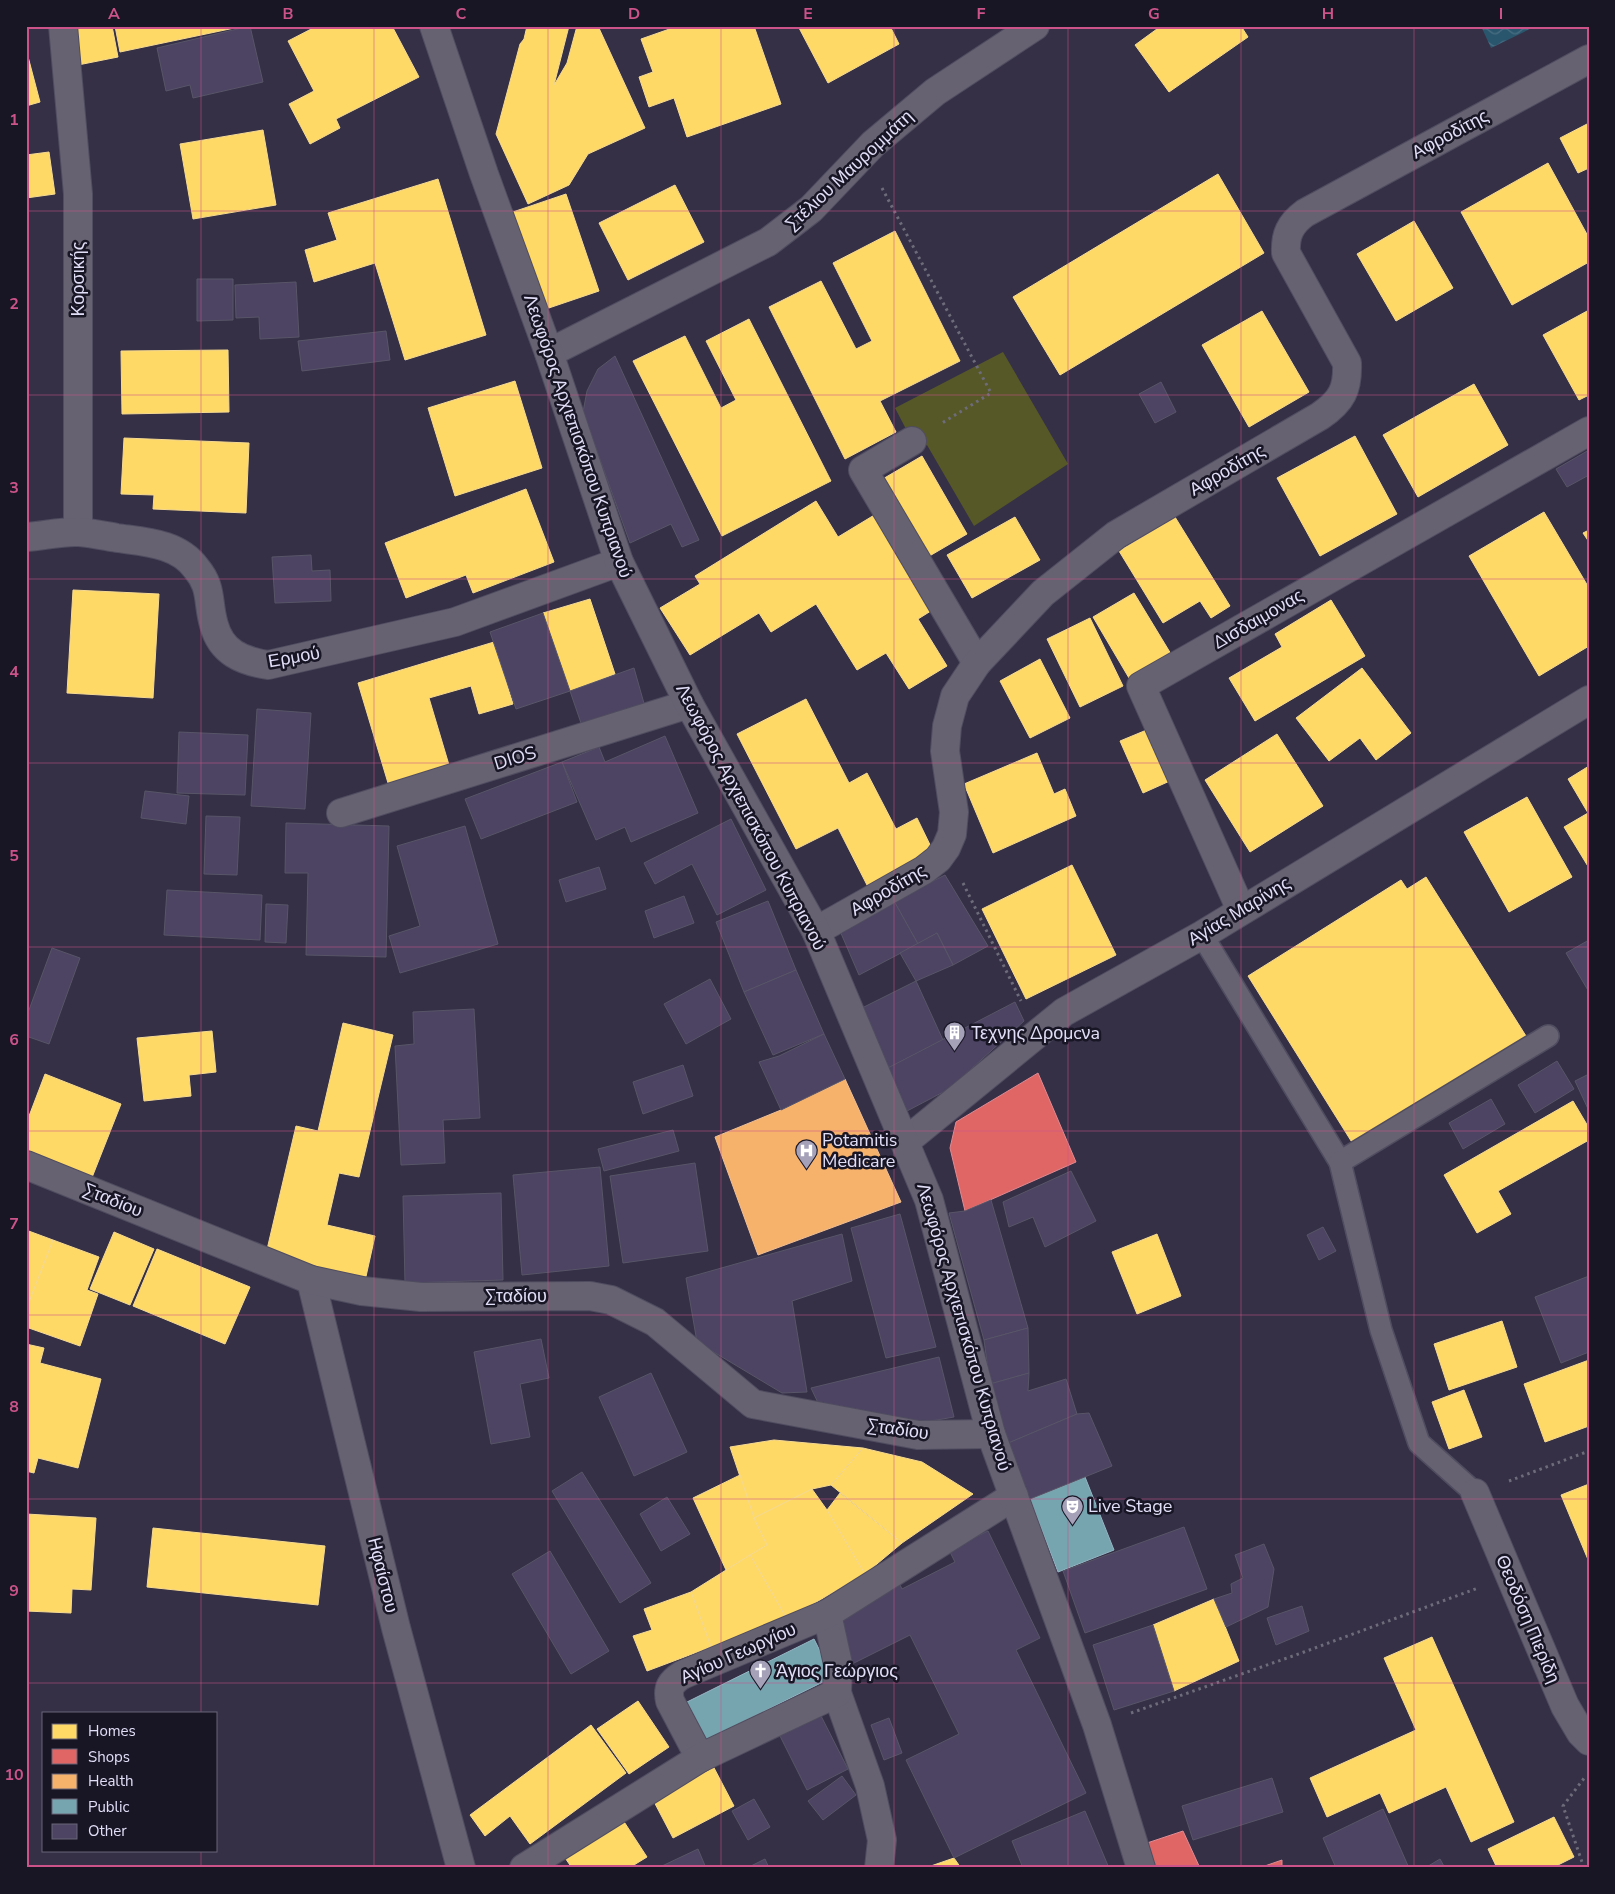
<svg xmlns="http://www.w3.org/2000/svg" width="1615" height="1894" font-family="'Nunito Sans',sans-serif">
<style>
.garden{fill:#565828}
.water{fill:url(#water-waves)}
.homes{fill:#ffd966;stroke:#f6da92}
.shops{fill:#e06666;stroke:#e08a92}
.health{fill:#f6b26b;stroke:#f0bf95}
.public{fill:#76a5af;stroke:#96b6c5}
.building{fill:#4c4462;stroke:#595568}
.lines{fill:none;stroke-linecap:round;stroke-linejoin:round}
.service-casing{stroke:#514d60;stroke-width:24}
.minor-casing{stroke:#514d60;stroke-width:30}
.secondary-casing{stroke:#514d60;stroke-width:30}
.path{stroke:#6e6c7a;stroke-width:3;stroke-dasharray:2.5 4;stroke-linecap:butt}
.service{stroke:#666272;stroke-width:21}
.minor{stroke:#666272;stroke-width:28}
.secondary{stroke:#666272;stroke-width:28}
.grid{fill:none;stroke:#cb538a;stroke-width:1;stroke-opacity:0.55}
.labels{text-anchor:middle;stroke-width:5;stroke-linejoin:round;paint-order:stroke}
.street-label{font-size:18px;fill:#e1def7;stroke:#181525}
.poi-label{font-size:18px;fill:#e1def7;stroke:#181525;text-anchor:start}
.neatline{fill:none;stroke:#cb538a;stroke-width:2}
.grid-label{font-size:16px;text-anchor:middle;font-weight:bold;fill:#cb538a}
</style>
<defs>
<pattern id="water-waves" width="16" height="10" patternUnits="userSpaceOnUse" patternTransform="scale(1.25)"><rect width="16" height="10" fill="#2a566d"/><path d="M0 5q4-4 8 0t8 0" fill="none" stroke="#496e83"/></pattern>
</defs>
<rect width="100%" height="100%" fill="#353046"/>
<!-- garden -->
<path class="garden" d="M1003,352L1068,464L974,526L927,445L917,450L895,408Z"/>
<!-- water -->
<path class="water" d="M1481,26H1536L1491,48Z"/>
<!-- homes -->
<g class="homes">
<path d="M70,26H112L118,57L78,65Z"/>
<path d="M115,26H244L120,52Z"/>
<path d="M317,26H392L419,77L336,119L340,128L310,144L289,104L314,91L288,41Z"/>
<path d="M527,26H569L554,85L567,63L577,26H598L645,128L588,154L569,185L528,204L496,134L520,44L524,39Z"/>
<path d="M678,26H754L781,104L687,137L674,98L649,107L639,77L653,72L641,39Z"/>
<path d="M798,26H890L899,44L828,83Z"/>
<path d="M1161,26H1241L1248,37L1169,92L1135,45Z"/>
<path d="M26,49L40,102L26,106Z"/>
<path d="M1589,123V168L1578,173L1560,138Z"/>
<path d="M263,130L276,205L193,219L180,144Z"/>
<path d="M49,152L55,194L26,198V155Z"/>
<path d="M1548,163L1589,238V262L1512,305L1461,212Z"/>
<path d="M1218,174L1264,253L1060,375L1013,297Z"/>
<path d="M438,179L486,335L405,360L375,263L314,282L305,250L337,240L328,213Z"/>
<path d="M675,185L704,242L628,280L599,223Z"/>
<path d="M566,194L599,291L537,312L504,215Z"/>
<path d="M1414,221L1453,288L1396,321L1357,254Z"/>
<path d="M895,231L960,361L880,401L896,432L845,459L769,307L821,281L856,349L872,341L833,263Z"/>
<path d="M1589,310V395L1579,400L1543,335Z"/>
<path d="M1262,311L1309,392L1249,427L1202,345Z"/>
<path d="M749,319L831,481L722,536L633,361L685,336L721,408L736,400L706,341Z"/>
<path d="M228,350L229,412L122,414L121,351Z"/>
<path d="M515,381L542,468L455,496L428,408Z"/>
<path d="M1474,384L1508,445L1418,497L1383,435Z"/>
<path d="M1355,436L1397,514L1320,556L1277,478Z"/>
<path d="M124,438L249,443L246,513L153,509L154,495L121,494Z"/>
<path d="M922,456L967,534L926,558L881,480Z"/>
<path d="M526,489L554,562L473,593L466,575L406,598L385,543Z"/>
<path d="M816,501L838,537L876,514L934,609L918,619L947,666L909,689L886,653L857,670L816,604L771,632L759,613L690,655L660,608L700,584L695,576Z"/>
<path d="M1544,512L1589,588V646L1539,676L1469,556Z"/>
<path d="M1015,517L1040,560L972,598L947,555Z"/>
<path d="M1175,517L1230,606L1211,618L1200,601L1163,623L1119,551Z"/>
<path d="M1589,530V542L1583,533Z"/>
<path d="M73,590L159,594L153,698L67,693Z"/>
<path d="M1134,593L1171,654L1129,678L1093,617Z"/>
<path d="M590,599L615,674L570,691L543,613Z"/>
<path d="M1331,600L1365,656L1255,721L1229,678L1282,647L1275,634Z"/>
<path d="M1090,618L1123,686L1080,707L1047,639Z"/>
<path d="M494,642L513,704L479,714L471,686L429,698L449,765L388,783L358,683Z"/>
<path d="M1040,659L1070,718L1030,738L1000,681Z"/>
<path d="M1362,668L1411,733L1376,760L1360,738L1329,761L1296,718Z"/>
<path d="M806,699L849,783L867,773L896,829L917,818L935,855L869,889L838,828L796,849L737,734Z"/>
<path d="M1149,729L1172,780L1143,793L1120,741Z"/>
<path d="M1277,734L1323,806L1250,852L1205,780Z"/>
<path d="M1037,753L1054,794L1065,789L1076,816L993,853L964,784Z"/>
<path d="M1589,766V868L1564,827L1588,813L1568,779Z"/>
<path d="M1527,797L1572,877L1509,912L1464,832Z"/>
<path d="M1072,865L1116,955L1026,999L982,909Z"/>
<path d="M1426,877L1526,1036L1353,1144L1248,976L1401,880L1407,889Z"/>
<path d="M343,1023L393,1035L359,1177L339,1173L327,1225L375,1236L365,1281L265,1258L296,1126L318,1131Z"/>
<path d="M212,1031L216,1072L189,1075L191,1096L144,1101L137,1038Z"/>
<path d="M45,1074L121,1104L91,1180L26,1155V1124Z"/>
<path d="M1573,1101L1589,1128V1140L1498,1191L1511,1214L1477,1233L1444,1175Z"/>
<path d="M26,1230L53,1240L26,1310Z"/>
<path d="M114,1232L154,1249L130,1305L90,1289Z"/>
<path d="M1157,1234L1181,1296L1137,1314L1112,1252Z"/>
<path d="M53,1240L99,1257L87,1290L98,1294L80,1346L26,1327V1310Z"/>
<path d="M157,1249L250,1287L225,1344L133,1306Z"/>
<path d="M1502,1321L1517,1367L1449,1390L1434,1344Z"/>
<path d="M26,1344L44,1348L40,1363L101,1379L78,1468L38,1458L34,1473L26,1471Z"/>
<path d="M1589,1360V1426L1545,1442L1524,1384Z"/>
<path d="M1464,1390L1482,1437L1449,1449L1432,1402Z"/>
<path d="M774,1440L863,1448L831,1485L812,1489L754,1518L730,1447Z"/>
<path d="M863,1448L922,1462L973,1494L902,1543L831,1485Z"/>
<path d="M740,1475L754,1518L767,1545L726,1570L693,1498Z"/>
<path d="M1589,1484V1562L1561,1495Z"/>
<path d="M812,1489L827,1510L865,1574L787,1619L750,1555L767,1545L754,1518Z"/>
<path d="M840,1493L902,1543L865,1574L827,1510Z"/>
<path d="M26,1514L96,1518L91,1590L72,1589L71,1613L26,1611Z"/>
<path d="M153,1528L325,1546L318,1605L147,1587Z"/>
<path d="M750,1555L787,1619L711,1647L691,1592Z"/>
<path d="M691,1592L711,1647L647,1671L633,1636L652,1630L644,1609Z"/>
<path d="M1214,1599L1239,1661L1174,1691L1153,1625Z"/>
<path d="M1432,1637L1514,1822L1471,1842L1446,1787L1389,1813L1380,1793L1327,1817L1310,1778L1416,1730L1384,1658Z"/>
<path d="M638,1701L669,1747L629,1774L597,1729Z"/>
<path d="M591,1725L626,1773L530,1844L510,1816L485,1836L470,1815Z"/>
<path d="M712,1764L734,1806L673,1838L651,1796Z"/>
<path d="M619,1814L647,1857L629,1868H572L561,1852Z"/>
<path d="M1554,1817L1574,1857L1552,1868H1497L1488,1849Z"/>
<path d="M954,1858L961,1868H925Z"/>
</g>
<!-- shops -->
<g class="shops">
<path d="M1038,1073L1076,1162L965,1211L950,1148L956,1122Z"/>
<path d="M1183,1831L1200,1868H1154L1144,1844Z"/>
<path d="M1282,1860V1868H1259Z"/>
</g>
<!-- health -->
<path class="health" d="M845,1079L901,1202L758,1255L715,1137L781,1110Z"/>
<!-- public -->
<g class="public">
<path d="M1085,1477L1114,1550L1058,1572L1030,1499Z"/>
<path d="M814,1639L833,1677L706,1740L687,1702Z"/>
</g>
<!-- building -->
<g class="building">
<path d="M250,26L263,82L193,98L190,85L166,91L157,48Z"/>
<path d="M197,279H233V320L197,321Z"/>
<path d="M296,282L299,337L260,339L259,317L236,318L235,285Z"/>
<path d="M386,331L390,360L302,371L298,341Z"/>
<path d="M615,356L699,540L682,547L671,524L630,543L583,412L587,391L598,369Z"/>
<path d="M1161,382L1176,412L1155,423L1139,394Z"/>
<path d="M1589,450V475L1567,487L1556,469Z"/>
<path d="M311,555L312,571L330,570L331,601L275,603L272,557Z"/>
<path d="M543,613L570,691L516,709L490,632Z"/>
<path d="M634,668L645,707L582,726L570,691Z"/>
<path d="M257,709L311,713L305,809L251,806Z"/>
<path d="M179,732L248,735L245,795L177,793Z"/>
<path d="M665,736L698,813L631,842L625,827L596,840L562,762L599,747L605,762Z"/>
<path d="M562,762L577,802L481,839L465,799Z"/>
<path d="M145,791L189,796L186,824L141,818Z"/>
<path d="M206,816L240,817L237,875L204,874Z"/>
<path d="M731,819L766,890L717,915L692,864L655,884L644,863Z"/>
<path d="M286,823L389,826L386,957L306,955L308,873H285Z"/>
<path d="M465,826L498,944L400,973L389,936L420,926L397,846Z"/>
<path d="M599,867L606,889L566,902L559,880Z"/>
<path d="M945,875L988,946L953,965L937,933L918,944L894,901Z"/>
<path d="M167,890L262,895L260,940L164,935Z"/>
<path d="M684,896L694,923L654,938L645,911Z"/>
<path d="M768,901L796,970L744,992L716,922Z"/>
<path d="M894,901L918,944L859,975L840,931Z"/>
<path d="M266,904L288,905L286,943L265,942Z"/>
<path d="M937,933L953,965L916,981L900,953Z"/>
<path d="M1589,940V992L1566,953Z"/>
<path d="M52,948L80,958L49,1044L26,1036V1018Z"/>
<path d="M796,970L824,1034L773,1055L744,992Z"/>
<path d="M710,979L731,1019L686,1044L664,1004Z"/>
<path d="M916,981L943,1040L886,1069L862,1008Z"/>
<path d="M1015,1002L1024,1021L949,1089L907,1111L886,1069Z"/>
<path d="M474,1009L480,1118L443,1120L445,1163L401,1165L395,1046L414,1044L413,1012Z"/>
<path d="M824,1034L845,1079L781,1110L759,1062L779,1056Z"/>
<path d="M1557,1061L1574,1089L1535,1113L1518,1085Z"/>
<path d="M683,1065L693,1096L643,1114L633,1082Z"/>
<path d="M1589,1074V1111L1575,1081Z"/>
<path d="M1491,1099L1505,1124L1463,1149L1449,1123Z"/>
<path d="M673,1130L679,1151L604,1171L598,1149Z"/>
<path d="M695,1163L708,1251L623,1263L610,1176Z"/>
<path d="M600,1167L609,1266L522,1275L513,1175Z"/>
<path d="M1071,1171L1096,1221L1045,1247L1033,1217L1009,1227L1003,1202Z"/>
<path d="M501,1193L503,1280L405,1283L403,1196Z"/>
<path d="M991,1200L1028,1328L984,1340L949,1213L965,1211Z"/>
<path d="M900,1214L936,1347L886,1358L851,1228Z"/>
<path d="M1323,1227L1336,1251L1319,1260L1307,1235Z"/>
<path d="M842,1234L852,1281L792,1301L807,1392L782,1393L697,1342L686,1278Z"/>
<path d="M1589,1276V1352L1561,1363L1535,1297Z"/>
<path d="M1028,1328L1029,1373L990,1384L984,1340Z"/>
<path d="M541,1339L549,1378L520,1384L530,1437L491,1444L474,1352Z"/>
<path d="M939,1357L954,1417L920,1423L820,1407L811,1388Z"/>
<path d="M651,1373L687,1452L634,1476L599,1397Z"/>
<path d="M1029,1373L1028,1391L1066,1379L1077,1414L1006,1444L990,1384Z"/>
<path d="M1089,1413L1112,1466L1030,1499L1006,1444L1077,1414Z"/>
<path d="M582,1472L651,1583L620,1603L552,1491Z"/>
<path d="M667,1497L690,1534L661,1551L640,1514Z"/>
<path d="M1184,1527L1207,1589L1085,1633L1063,1571Z"/>
<path d="M988,1531L1040,1638L1016,1650L1086,1793L954,1858L906,1760L959,1734L910,1635L852,1664L828,1616L898,1581L902,1589L955,1562L949,1550Z"/>
<path d="M1264,1544L1274,1569L1268,1607L1226,1627L1214,1599L1232,1593L1231,1584L1243,1578L1235,1555Z"/>
<path d="M550,1551L609,1651L571,1674L512,1574Z"/>
<path d="M1302,1606L1309,1631L1276,1645L1267,1618Z"/>
<path d="M1153,1625L1174,1691L1114,1710L1093,1645Z"/>
<path d="M818,1710L848,1769L807,1790L777,1730Z"/>
<path d="M889,1718L902,1753L884,1760L871,1725Z"/>
<path d="M842,1776L856,1795L823,1820L808,1801Z"/>
<path d="M1272,1778L1283,1812L1193,1840L1182,1806Z"/>
<path d="M754,1799L770,1827L748,1840L732,1811Z"/>
<path d="M1383,1809L1409,1868H1336L1323,1838Z"/>
<path d="M1085,1811L1109,1868H1023L1012,1841Z"/>
<path d="M698,1849L706,1868H663L662,1866Z"/>
<path d="M765,1859L769,1868H747Z"/>
<path d="M1440,1859L1445,1868H1425Z"/>
</g>
<g class="lines">
<defs>
<g id="service">
<path d="M1202,935L1340,1162L1548,1036"/>
<path d="M1340,1162L1381,1330L1419,1443L1475,1493"/>
</g>
<g id="minor">
<path d="M63,26L78,194V532"/>
<path d="M549,353L768,242L811,209L873,144L935,92L1035,26"/>
<path d="M912,441L863,470L977,663"/>
<path d="M26,537C43,536 62,531 79,532C92,533 105,536 117,538C145,542 178,543 196,568C213,588 207,602 214,625C221,652 242,661 268,665L455,622L619,562"/>
<path d="M341,813L689,704"/>
<path d="M1241,910L1141,686L1589,431"/>
<path d="M816,931L924,870L938,859L946,848L952,834L954,812L945,751L947,726L955,696L977,663L1043,593L1116,535L1320,416C1342,401 1348,389 1347,363L1286,253C1285,235 1290,224 1305,213L1589,59"/>
<path d="M905,1142L1064,1012L1202,935L1589,700"/>
<path d="M311,1280L396,1628L461,1868"/>
<path d="M1475,1493L1565,1706L1581,1733L1589,1741"/>
<path d="M827,1614L838,1664L837,1693L870,1786L882,1840L879,1868"/>
<path d="M700,1758L670,1701C667,1688 671,1682 682,1675L827,1614L1014,1496"/>
<path d="M524,1868L700,1758L837,1693"/>
</g>
<g id="secondary">
<path d="M434,26L484,174L549,353L619,562L689,704L816,931L929,1200L991,1434L1097,1725L1141,1868"/>
<path d="M26,1165L311,1280L362,1291L421,1297L590,1296L611,1300L655,1322L753,1404L918,1435L991,1434"/>
</g>
</defs>
<!-- service casing -->
<use href="#service" class="service-casing"/>
<!-- minor casing -->
<use href="#minor" class="minor-casing"/>
<!-- secondary casing -->
<use href="#secondary" class="secondary-casing"/>
<!-- path -->
<g class="path">
<path d="M882,188L991,393L942,423"/>
<path d="M963,883L1021,1001"/>
<path d="M1509,1481L1589,1451"/>
<path d="M1131,1713L1304,1652L1478,1588"/>
<path d="M1584,1868L1563,1806L1585,1777"/>
</g>
<!-- service -->
<use href="#service" class="service"/>
<!-- minor -->
<use href="#minor" class="minor"/>
<!-- secondary -->
<use href="#secondary" class="secondary"/>
</g>
<!-- grid -->
<path class="grid" d="M201,26V1713M374,26V1868M548,26V1868M721,26V1868M894,26V1868M1068,26V1868M1241,26V1868M1414,26V1868M26,211H1589M26,395H1589M26,579H1589M26,763H1589M26,947H1589M26,1131H1589M26,1315H1589M26,1499H1589M26,1683H1589M201,1850V1868"/>
<!-- icons -->
<defs>
<symbol id="building-pin" viewBox="-11 -11 22 30"><path d="M0 17L-7.5 6A9.5 9.5 0 1 1 7.5 6Z" fill="#a5a1b9" stroke="#181525"/><path d="M-4-6H4V6H1V3H-1V6H-4ZM-2.5-4.3h1.7v1.8h-1.7ZM.8-4.3h1.7v1.8H.8ZM-2.5-1h1.7V.8h-1.7ZM.8-1h1.7V.8H.8Z" fill="#fff"/></symbol>
<symbol id="hospital-pin" viewBox="-11 -11 22 30"><path d="M0 17L-7.5 6A9.5 9.5 0 1 1 7.5 6Z" fill="#a5a1b9" stroke="#181525"/><path d="M-5-5h3v3.5h4V-5h3V5h-3V1.5h-4V5h-3Z" fill="#fff"/></symbol>
<symbol id="theatre-pin" viewBox="-11 -11 22 30"><path d="M0 17L-7.5 6A9.5 9.5 0 1 1 7.5 6Z" fill="#a5a1b9" stroke="#181525"/><path d="M-5-5.5Q0-4 5-5.5V0Q5 5 0 6Q-5 5-5 0ZM-3.3-2.5H-1v1.5H-3.3ZM1-2.5H3.3v1.5H1ZM-2.8 1Q0 5.5 2.8 1Z" fill="#fff"/></symbol>
<symbol id="church-pin" viewBox="-11 -11 22 30"><path d="M0 17L-7.5 6A9.5 9.5 0 1 1 7.5 6Z" fill="#a5a1b9" stroke="#181525"/><path d="M-1.2-6h2.4v3.5h3.3v2.4h-3.3V6h-2.4V-.1h-3.3v-2.4h3.3Z" fill="#fff"/></symbol>
</defs>
<g fill-rule="evenodd">
<use href="#building-pin" x="942" y="1020" width="25" height="34"/>
<use href="#hospital-pin" x="794" y="1138" width="25" height="34"/>
<use href="#theatre-pin" x="1060" y="1494" width="25" height="34"/>
<use href="#church-pin" x="748" y="1658" width="25" height="34"/>
</g>
<g class="labels">
<!-- street labels -->
<g class="street-label">
<text transform="translate(1450 134) rotate(-28)" y="6">Αφροδίτης</text>
<text transform="translate(849 170) rotate(-43)" y="6">Στέλιου Μαυρομμάτη</text>
<text transform="translate(78 279) rotate(-90)" y="6">Κορσικής</text>
<text transform="translate(578 436) rotate(71)" y="6">Λεωφόρος Αρχιεπισκόπου Κυπριανού</text>
<text transform="translate(1227 470) rotate(-30)" y="6">Αφροδίτης</text>
<text transform="translate(1258 619) rotate(-30)" y="6">Δισδαιμονας</text>
<text transform="translate(294 657) rotate(-10)" y="6">Ερμού</text>
<text transform="translate(515 758) rotate(-17)" y="6">DIOS</text>
<text transform="translate(751 817) rotate(62)" y="6">Λεωφόρος Αρχιεπισκόπου Κυπριανού</text>
<text transform="translate(888 890) rotate(-30)" y="6">Αφροδίτης</text>
<text transform="translate(1239 911) rotate(-31)" y="6">Αγίας Μαρίνης</text>
<text transform="translate(113 1200) rotate(22)" y="6">Σταδίου</text>
<text x="516" y="1302">Σταδίου</text>
<text transform="translate(964 1327) rotate(74)" y="6">Λεωφόρος Αρχιεπισκόπου Κυπριανού</text>
<text transform="translate(898 1429) rotate(8)" y="6">Σταδίου</text>
<text transform="translate(383 1575) rotate(76)" y="6">Ηφαίστου</text>
<text transform="translate(1528 1619) rotate(67)" y="6">Θεοδόση Πιερίδη</text>
<text transform="translate(738 1653) rotate(-24)" y="6">Αγίου Γεωργίου</text>
</g>
<!-- poi labels -->
<g class="poi-label">
<text x="971" y="1039">Τεχνης Δρομcνa</text>
<text x="822" y="1146">Potamitis<tspan x="822" dy="21">Medicare</tspan></text>
<text x="1088" y="1512">Live Stage</text>
<text x="776" y="1677">Άγιος Γεώργιος</text>
</g>
</g>
<!-- border -->
<rect width="1615" height="1894" fill="none" stroke="#181525" stroke-width="55"/>
<!-- legend -->
<rect x="42" y="1712" width="175" height="140" fill="#181525" stroke="#686579"/>
<rect x="52" y="1724" width="25" height="15" fill="#ffd966" stroke="#686579"/>
<text x="88" y="1736" font-size="15" fill="#e1def7">Homes</text>
<rect x="52" y="1749" width="25" height="15" fill="#e06666" stroke="#686579"/>
<text x="88" y="1762" font-size="15" fill="#e1def7">Shops</text>
<rect x="52" y="1774" width="25" height="15" fill="#f6b26b" stroke="#686579"/>
<text x="88" y="1786" font-size="15" fill="#e1def7">Health</text>
<rect x="52" y="1799" width="25" height="15" fill="#76a5af" stroke="#686579"/>
<text x="88" y="1812" font-size="15" fill="#e1def7">Public</text>
<rect x="52" y="1824" width="25" height="15" fill="#4c4462" stroke="#686579"/>
<text x="88" y="1836" font-size="15" fill="#e1def7">Other</text>
<rect x="28" y="28" width="1560" height="1838" class="neatline"/>
<g class="grid-label">
<text x="114" y="19">A</text>
<text x="288" y="19">B</text>
<text x="461" y="19">C</text>
<text x="634" y="19">D</text>
<text x="808" y="19">E</text>
<text x="981" y="19">F</text>
<text x="1154" y="19">G</text>
<text x="1328" y="19">H</text>
<text x="1501" y="19">I</text>
<text x="14" y="125">1</text>
<text x="14" y="309">2</text>
<text x="14" y="493">3</text>
<text x="14" y="677">4</text>
<text x="14" y="861">5</text>
<text x="14" y="1045">6</text>
<text x="14" y="1229">7</text>
<text x="14" y="1412">8</text>
<text x="14" y="1596">9</text>
<text x="14" y="1780">10</text>
</g>
</svg>
